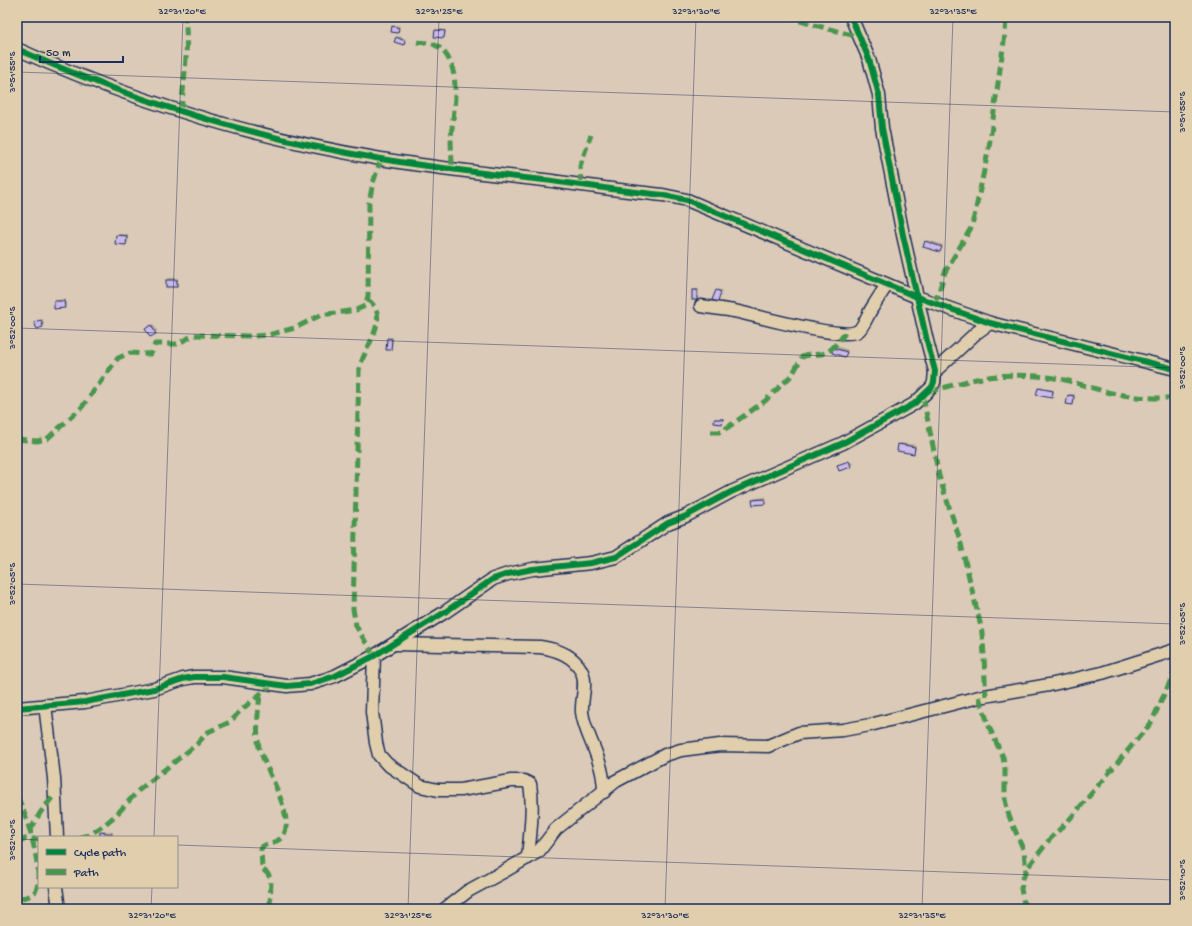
<svg xmlns="http://www.w3.org/2000/svg" width="1192" height="926" font-family="'Gochi Hand',sans-serif">
<style>
.shadow{fill:#0003}
.building{fill:#ccb9ea;stroke:#1b2f5e}
.lines{fill:none;stroke-linecap:round;stroke-linejoin:round}
.street-casing{stroke:#1b2f5e;stroke-width:15}
.street{stroke:#e0ceac;stroke-width:12}
.quiet{stroke:#49964d;stroke-width:5;stroke-dasharray:10 5;stroke-linecap:butt}
.cycleway-casing{stroke:#e0ceac;stroke-width:8}
.cycleway{stroke:#00873e;stroke-width:6}
.ticks{fill:none;stroke:#1b2f5e;stroke-width:1;stroke-opacity:0.45}
.neatline{fill:none;stroke:#1b2f5e;stroke-width:1.5}
.ticks-label{font-size:10px;text-anchor:middle;fill:#1b2f5e}
</style>
<rect width="100%" height="100%" fill="#dccab8"/>
<filter id="ink" filterUnits="userSpaceOnUse"><feTurbulence type="fractalNoise" baseFrequency=".025" numOctaves="2"/><feDisplacementMap in="SourceGraphic" scale="8" xChannelSelector="R" yChannelSelector="G"/><feConvolveMatrix kernelMatrix="1 2 1 2 8 2 1 2 1" color-interpolation-filters="sRGB"/></filter>
<g filter="url(#ink)">
<!-- shadow -->
<g class="shadow">
<path d="M395,25L400,26L397,32L393,27Z"/>
<path d="M438,29L446,30L445,35L444,37L436,31Z"/>
<path d="M399,36L406,39L403,44L397,38Z"/>
<path d="M119,234H128V242L126,244L117,235Z"/>
<path d="M928,240L943,245L941,249L939,251L926,242Z"/>
<path d="M169,278H178V284L177,286L167,280Z"/>
<path d="M695,289H699L698,297L697,299L693,291Z"/>
<path d="M718,289L722,290L717,301L716,291Z"/>
<path d="M66,299V305L64,307L55,302L56,300Z"/>
<path d="M43,319L44,324L42,326L35,323Z"/>
<path d="M153,324L157,331L155,333L146,329Z"/>
<path d="M390,337H393L392,347L391,349L388,339Z"/>
<path d="M836,346L848,350L847,354L845,356L833,353Z"/>
<path d="M1040,387L1054,390L1053,395L1051,397L1039,389Z"/>
<path d="M1070,394H1075L1074,402L1072,404L1069,395Z"/>
<path d="M717,418H724V421L722,423L715,420Z"/>
<path d="M901,443L916,445L915,451L913,453L899,444Z"/>
<path d="M852,462L853,464L851,466L840,470L839,466Z"/>
<path d="M766,497L767,501L765,503L753,500L755,498Z"/>
<path d="M103,831L113,832V836L112,837H107L101,833Z"/>
<path d="M24,906L31,909H21Z"/>
</g>
<!-- building -->
<g class="building">
<path d="M392,26L399,28L398,33L391,32Z"/>
<path d="M435,30L445,31L444,38L434,37Z"/>
<path d="M396,37L405,41L404,45L394,42Z"/>
<path d="M116,235L127,236L126,245L115,244Z"/>
<path d="M925,241L942,247L940,252L923,247Z"/>
<rect x="166" y="280" width="11" height="7"/>
<rect x="692" y="290" width="5" height="10"/>
<path d="M716,290L721,292L718,302L712,300Z"/>
<path d="M54,301H64L65,308L54,309Z"/>
<path d="M41,320L43,327L37,329L34,322Z"/>
<path d="M151,325L156,334L150,337L145,329Z"/>
<path d="M387,338L392,339L391,350H386Z"/>
<path d="M833,348L847,352L845,357L832,353Z"/>
<path d="M1038,388L1053,391L1052,398L1036,395Z"/>
<path d="M1068,395L1074,396L1073,405L1066,404Z"/>
<path d="M714,419H723L722,424L714,423Z"/>
<path d="M898,444L915,447L914,454L897,451Z"/>
<path d="M849,461L851,467L839,471L837,465Z"/>
<path d="M765,499V504L753,505L752,500Z"/>
<path d="M100,832L112,834V837H100Z"/>
</g>
<g class="lines">
<defs>
<g id="street">
<path d="M17,49C132,101 256,138 381,159C435,168 489,174 544,180C583,185 623,191 663,195L687,200L917,297L990,323L1175,369"/>
<path d="M701,306C712,308 723,309 734,311C754,315 844,341 858,331C863,328 868,314 872,308C877,300 882,292 887,285"/>
<path d="M935,371L976,333L990,323"/>
<path d="M394,644L540,647C555,649 573,655 581,670C588,682 581,699 582,712C584,729 593,743 598,759C602,770 604,780 604,792"/>
<path d="M374,656L372,712L376,743L379,755L387,764L420,786L438,790H461L511,781H524L530,784C534,808 530,834 528,858"/>
<path d="M45,705L54,778L57,837"/>
<path d="M17,708L85,702L154,689L183,679L194,677H223L287,686L310,684L323,680L335,676L374,656L445,612L493,579L508,574L533,569L591,563L616,557L668,523L686,516L731,492L843,443L914,404L932,387L934,382L935,371L927,341L903,235L882,128L879,95L869,59L851,17"/>
<path d="M56,887L59,909"/>
<path d="M445,909L468,891L503,872L539,851L556,829L616,781L665,755L681,750L720,745L768,746L799,733L843,730L870,725L979,697L1049,685L1102,673L1175,650"/>
</g>
</defs>
<!-- street casing -->
<use href="#street" class="street-casing"/>
<!-- street -->
<use href="#street" class="street"/>
<!-- quiet -->
<g class="quiet">
<path d="M785,17L859,37"/>
<path d="M417,42C422,43 430,42 435,45C465,61 453,111 451,138C451,148 452,159 452,169"/>
<path d="M181,111C184,79 189,48 185,17"/>
<path d="M581,185L580,166L591,135"/>
<path d="M367,299C369,301 372,303 374,306C387,323 361,353 359,371L353,609L356,626L374,656"/>
<path d="M935,304L945,272L971,228L975,213L989,147L1005,34L1006,17"/>
<path d="M929,392C947,387 964,381 982,378C1003,374 1026,375 1046,377C1071,379 1093,390 1117,394C1136,398 1156,398 1175,398"/>
<path d="M923,397L939,476L960,540L981,627C985,650 984,673 986,696"/>
<path d="M711,432H721L765,401L792,375L802,357C808,354 815,355 821,354C831,353 839,341 845,333"/>
<path d="M17,439L37,441L47,439L82,407L118,358L130,353L150,354L152,352L155,344H177L194,335L254,336L268,335L295,328L321,315L356,310L365,306L368,296L369,202L373,183L381,159"/>
<path d="M260,695C258,711 256,731 259,747C264,767 298,820 282,837C276,844 266,842 261,848L262,869L267,873L271,879L270,909"/>
<path d="M979,697L990,729L1003,757L1005,769V800L1009,816L1024,851L1026,872"/>
<path d="M17,797C27,813 44,874 36,890C32,897 24,898 17,898"/>
<path d="M30,831L40,813L55,794"/>
<path d="M80,837L89,835L103,826L117,814L139,790L197,744L208,732L230,722L240,711L272,684"/>
<path d="M17,841L25,839H39"/>
<path d="M1025,909L1021,889L1023,878L1029,866L1050,839L1069,820L1151,723L1175,671"/>
</g>
<defs>
<g id="cycleway">
<path d="M17,49C132,101 256,138 381,159C435,168 489,174 544,180C583,185 623,191 663,195L687,200L917,297L990,323L1175,369"/>
<path d="M17,708L85,702L154,689L183,679L194,677H223L287,686L310,684L323,680L335,676L374,656L445,612L493,579L508,574L533,569L591,563L616,557L668,523L686,516L731,492L843,443L914,404L932,387L934,382L935,371L927,341L903,235L882,128L879,95L869,59L851,17"/>
</g>
</defs>
<!-- cycleway casing -->
<use href="#cycleway" class="cycleway-casing"/>
<!-- cycleway -->
<use href="#cycleway" class="cycleway"/>
</g>
</g>
<!-- ticks -->
<path class="ticks" d="M17,72L1175,112M17,328L1175,368M17,584L1175,624M154,837L183,17M17,839L39,840M177,845L1175,880M151,909L152,887M408,909L439,17M665,909L696,17M922,909L953,17"/>
<!-- margin -->
<rect width="1192" height="926" fill="none" stroke="#e0ceac" stroke-width="44"/>
<!-- legend -->
<rect x="38" y="836" width="140" height="52" fill="#e0ceac" stroke="#918e8d"/>
<rect x="46" y="849" width="20" height="6" fill="#00873e" stroke="#918e8d"/>
<text x="74" y="856" font-size="12" fill="#1b2f5e">Cycle path</text>
<rect x="46" y="869" width="20" height="6" fill="#49964d" stroke="#918e8d"/>
<text x="74" y="876" font-size="12" fill="#1b2f5e">Path</text>
<!-- scale -->
<path d="M40 56v6h83v-6" fill="none" stroke="#1b2f5e" stroke-width="2"/>
<text x="46" y="56" font-size="12" fill="#1b2f5e" stroke="#e0ceac" stroke-width="3" paint-order="stroke">50 m</text>
<rect x="22" y="22" width="1148" height="882" class="neatline"/>
<g class="ticks-label">
<text x="182" y="14">32°31'20"E</text>
<text x="439" y="14">32°31'25"E</text>
<text x="696" y="14">32°31'30"E</text>
<text x="953" y="14">32°31'35"E</text>
<text transform="translate(11 72) rotate(-90)" y="4">3°51'55"S</text>
<text transform="translate(1181 112) rotate(-90)" y="4">3°51'55"S</text>
<text transform="translate(11 328) rotate(-90)" y="4">3°52'00"S</text>
<text transform="translate(1181 368) rotate(-90)" y="4">3°52'00"S</text>
<text transform="translate(11 584) rotate(-90)" y="4">3°52'05"S</text>
<text transform="translate(1181 624) rotate(-90)" y="4">3°52'05"S</text>
<text transform="translate(11 840) rotate(-90)" y="4">3°52'10"S</text>
<text transform="translate(1181 880) rotate(-90)" y="4">3°52'10"S</text>
<text x="152" y="918">32°31'20"E</text>
<text x="408" y="918">32°31'25"E</text>
<text x="665" y="918">32°31'30"E</text>
<text x="922" y="918">32°31'35"E</text>
</g>
</svg>
